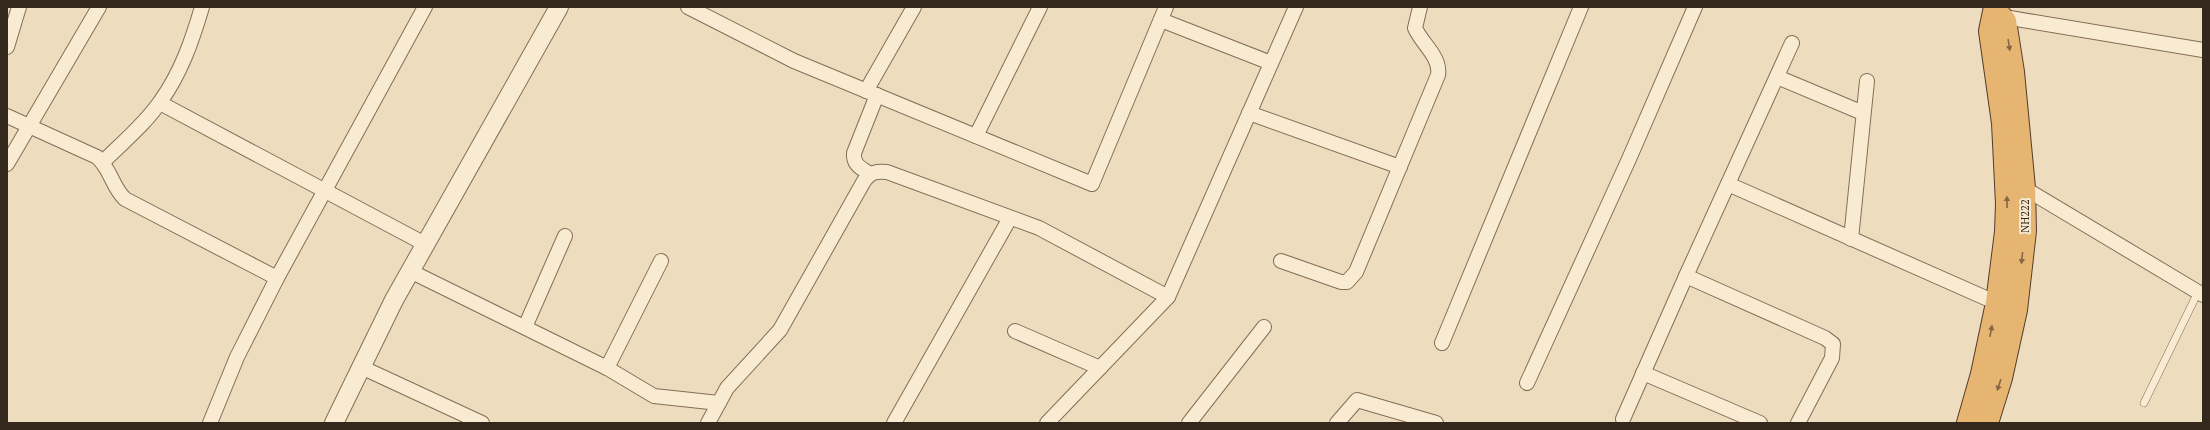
<svg xmlns="http://www.w3.org/2000/svg" width="2210" height="430" font-family="'PT Serif',serif">
<style>
.lines{fill:none;stroke-linecap:round;stroke-linejoin:round}
.service-casing{stroke:#856e57;stroke-width:8}
.minor-casing{stroke:#856e57;stroke-width:16}
.tertiary-casing{stroke:#856e57;stroke-width:20}
.trunk-casing{stroke:#523c2c;stroke-width:24}
.service{stroke:#f8ebd1;stroke-width:7}
.minor{stroke:#f8ebd1;stroke-width:14}
.tertiary{stroke:#f8ebd1;stroke-width:18}
.trunk{stroke:#e7b572;stroke-width:22}
.oneway{fill:#856743}
.labels{text-anchor:middle;stroke-width:4;stroke-linejoin:round;paint-order:stroke}
.street-label{font-size:11px;fill:#34271c;stroke:#f5e8ce}
</style>
<rect width="100%" height="100%" fill="#edddbe"/>
<g class="lines">
<defs>
<path id="service" d="M2144,403L2198,292"/>
<g id="minor">
<path d="M688,7L794,61L1092,184L1166,7"/>
<path d="M2004,17L2203,50"/>
<path d="M1161,20L1271,63"/>
<path d="M7,47L19,7"/>
<path d="M1777,77L1863,113"/>
<path d="M866,91L914,7"/>
<path d="M160,103L425,244"/>
<path d="M1249,113L1400,167"/>
<path d="M7,116L97,157C111,169 112,187 125,199L277,278"/>
<path d="M976,136L1040,7"/>
<path d="M103,162C122,143 145,124 160,102C181,73 192,41 202,7"/>
<path d="M7,164L99,7"/>
<path d="M870,174C861,168 853,165 854,153L877,95"/>
<path d="M1728,184L1997,303"/>
<path d="M2024,188L2203,295"/>
<path d="M1851,239L1867,81"/>
<path d="M1281,261L1341,282H1347L1356,272L1438,75C1441,57 1422,44 1415,28L1420,7"/>
<path d="M410,271L607,368L654,396L719,403"/>
<path d="M1686,276L1825,338L1833,344L1832,358L1798,423"/>
<path d="M525,327L565,236"/>
<path d="M1015,331L1100,368"/>
<path d="M1442,343L1581,7"/>
<path d="M361,367L482,423"/>
<path d="M607,368L661,261"/>
<path d="M1643,373L1760,423"/>
<path d="M1527,383L1629,159L1695,7"/>
<path d="M1623,419L1686,276L1792,43"/>
<path d="M210,423L237,357L277,278L425,7"/>
<path d="M708,423L727,388L780,330L864,181C871,172 876,171 887,172L1039,228L1168,297"/>
<path d="M894,423L1010,218"/>
<path d="M1047,423L1168,297L1296,7"/>
<path d="M1189,423L1264,327"/>
<path d="M1337,423L1357,400L1436,423"/>
</g>
<path id="tertiary" d="M334,423L394,300L559,7"/>
<g id="trunk">
<path d="M1968,423L1982,374L1997,303L2006,232L2007,204L2003,123L1990,31L1995,7"/>
<path d="M1987,423L2001,378L2016,310L2025,231L2024,188L2013,72L2005,21L1995,10"/>
</g>
</defs>
<!-- service casing -->
<use href="#service" class="service-casing"/>
<!-- minor casing -->
<use href="#minor" class="minor-casing"/>
<!-- tertiary casing -->
<use href="#tertiary" class="tertiary-casing"/>
<!-- trunk casing -->
<use href="#trunk" class="trunk-casing"/>
<!-- service -->
<use href="#service" class="service"/>
<!-- minor -->
<use href="#minor" class="minor"/>
<!-- tertiary -->
<use href="#tertiary" class="tertiary"/>
<!-- trunk -->
<use href="#trunk" class="trunk"/>
</g>
<!-- one-way arrows -->
<defs><path id="oneway-solid" d="M-6-.8H1V-3.2L6.5 0L1 3.2V.8H-6Z"/></defs>
<g class="oneway">
<use href="#oneway-solid" transform="translate(2009 45) rotate(81)"/>
<use href="#oneway-solid" transform="translate(2007 202) rotate(-91)"/>
<use href="#oneway-solid" transform="translate(2022 258) rotate(96)"/>
<use href="#oneway-solid" transform="translate(1991 331) rotate(-79)"/>
<use href="#oneway-solid" transform="translate(1999 385) rotate(108)"/>
</g>
<g class="labels">
<!-- street labels -->
<g class="street-label">
<text transform="translate(2025 216) rotate(-90)" y="4">NH222</text>
</g>
</g>
<!-- border -->
<rect width="2210" height="430" fill="none" stroke="#34271c" stroke-width="16"/>
</svg>
